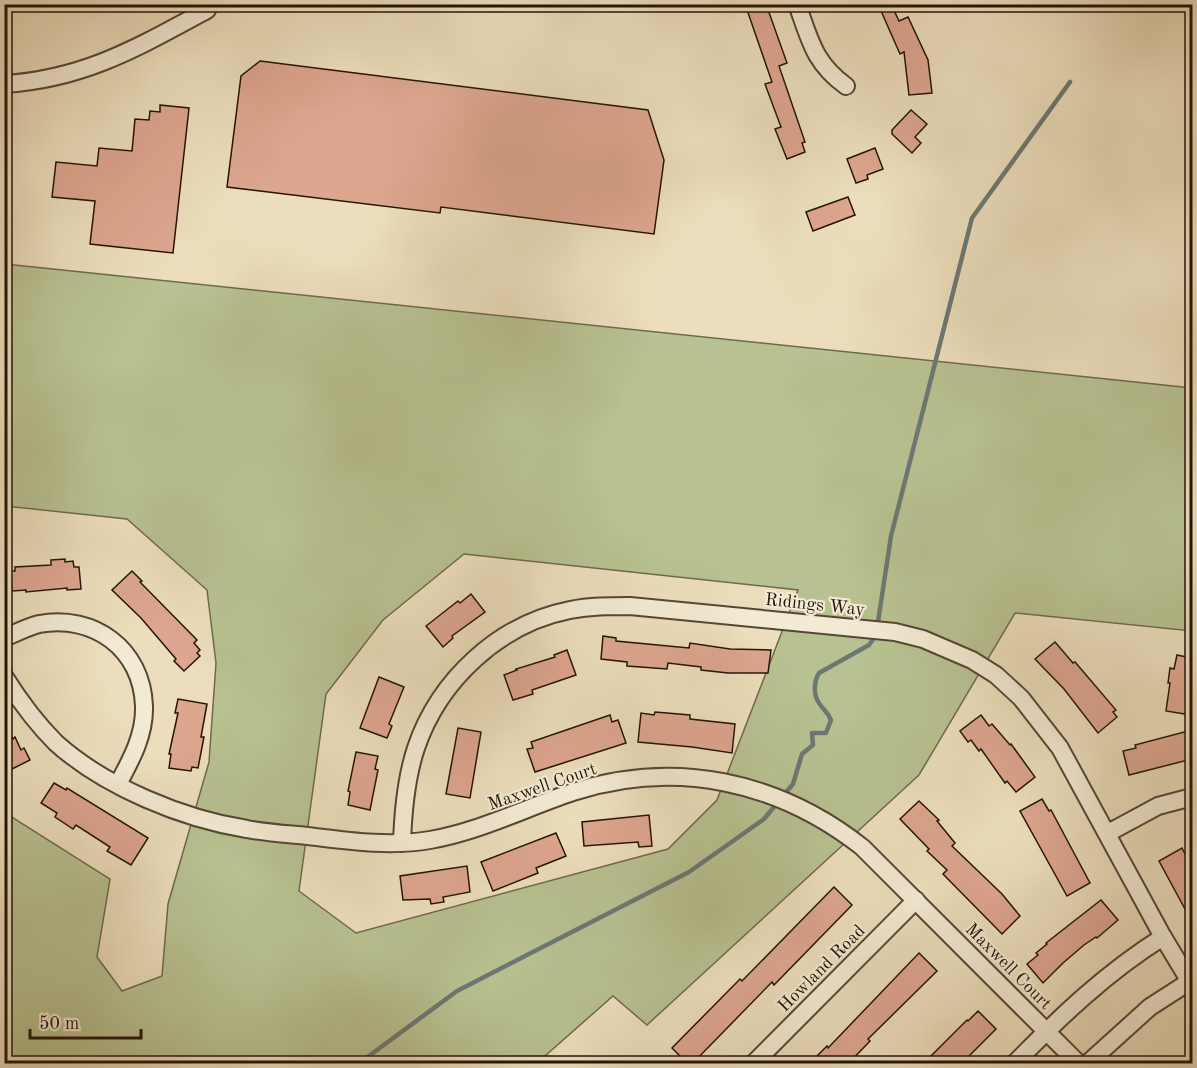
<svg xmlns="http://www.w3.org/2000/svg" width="1197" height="1068" font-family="'Old Standard TT',serif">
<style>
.green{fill:#b8c191;stroke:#6e6a4c;stroke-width:1.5;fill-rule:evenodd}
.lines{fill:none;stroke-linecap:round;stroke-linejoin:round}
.stream{stroke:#6c7873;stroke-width:4.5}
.building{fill:#dda68f;stroke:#231408;stroke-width:1.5}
.minor-casing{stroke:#554635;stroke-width:20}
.minor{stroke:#f3ead3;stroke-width:16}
.labels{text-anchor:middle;stroke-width:4.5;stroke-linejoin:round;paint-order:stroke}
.street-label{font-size:18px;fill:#231408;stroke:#f3ead3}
</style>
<rect width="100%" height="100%" fill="#ecdebc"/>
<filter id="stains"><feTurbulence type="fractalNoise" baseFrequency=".00333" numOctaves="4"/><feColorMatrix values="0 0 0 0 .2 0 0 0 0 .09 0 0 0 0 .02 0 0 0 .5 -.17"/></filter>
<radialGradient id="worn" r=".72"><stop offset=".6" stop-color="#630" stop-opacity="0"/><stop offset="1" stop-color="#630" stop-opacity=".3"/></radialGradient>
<!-- green -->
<path class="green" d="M5,264L1192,388V631L1015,613L919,775L647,1025L613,996L537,1063H5L4,812L110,879L97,957L122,991L162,976L168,904L209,762L216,663L207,590L127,519L5,506ZM464,554L798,590L717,800L668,849L356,933L299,891L326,694L383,620Z"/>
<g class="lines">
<!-- stream -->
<path class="stream" d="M358,1064L457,991L689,872L764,819L793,784L802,754L813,745L812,733H826L831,720C828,712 823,710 819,703C813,695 814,681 819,673L869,645L876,635L891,536L972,218L1070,82"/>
</g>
<!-- building -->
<g class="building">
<path d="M745,4H766L787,63L779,66L805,142L802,143L805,152L787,159L775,129L781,127L765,84L772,82Z"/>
<path d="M878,4H891L899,21L908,17L928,60L932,93L909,95L904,52L900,54Z"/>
<path d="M260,61L648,110L664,160L654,234L441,207L440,213L227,187L241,76Z"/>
<path d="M160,105L189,108L173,253L90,244L95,201L52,197L56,162L97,166L99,148L132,151L135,119L149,120L150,111L160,112Z"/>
<path d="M911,110L927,124L915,137L921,143L912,153L892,134V130Z"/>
<path d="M875,148L883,169L867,175L868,179L856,183L847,159Z"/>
<path d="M848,197L855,215L813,231L806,212Z"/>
<path d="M65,559V562L73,561L74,567H79L81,589L67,590V588L26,592V590L12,591L10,571H15V567L51,565V560Z"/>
<path d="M132,571L142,581L140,582L197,640L194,643L200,650L197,653L200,656L184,671L174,661L176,659L141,618L112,590Z"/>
<path d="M471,594L485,612L452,636L453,638L443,647L426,626L458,601L460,603Z"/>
<path d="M603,636L616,638V641L689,648L690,643L730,649L771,650L768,673H728L701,670V667L668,663L667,669L627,666V662L601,659Z"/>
<path d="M1055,642L1073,663L1075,662L1116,710L1113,712L1117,717L1098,733L1064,689L1035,659Z"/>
<path d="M567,650L576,675L532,690L533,694L513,700L504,675L517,670L516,669L555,657L554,655Z"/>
<path d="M1177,655L1192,658L1191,715L1166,711L1170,683H1168L1170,668L1174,669Z"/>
<path d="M379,677L404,687L389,724L392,726L387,738L360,728Z"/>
<path d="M178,699L207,704L201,737H204L198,768L192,767L191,771L169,768L171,754H169L178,713H175Z"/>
<path d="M655,712L690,715V719L735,724L732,753L692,747L638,742L641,713L654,715Z"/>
<path d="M610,715L612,722L618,720L626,743L535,772L527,749L533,748L531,742Z"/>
<path d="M981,715L989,726L992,724L1010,745L1011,744L1035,777L1016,792L1007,781L1005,783L981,749L979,751L971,740L968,742L960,731Z"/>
<path d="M4,721L13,739L15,737L21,750L24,748L30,760L4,773Z"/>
<path d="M458,728L481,732L470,798L446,794Z"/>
<path d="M1188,731L1187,736L1192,735V759L1129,775L1123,751L1136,748L1135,745Z"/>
<path d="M356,752L378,756L375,769L378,770L370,810L348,805L350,792L348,791Z"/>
<path d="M54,783L66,790L67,788L148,838L131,865L107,851L110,847L76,825L73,829L55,817L57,813L41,803Z"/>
<path d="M1042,799L1049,811L1051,810L1090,883L1067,896L1020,811Z"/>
<path d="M919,801L939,820L937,821L955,843L952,846L1002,894L1020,916L1002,934L943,874L947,870L927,851L929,849L900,819Z"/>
<path d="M649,815L652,846L639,847L638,842L584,846L582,822Z"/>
<path d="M556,833L566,856L536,868L538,873L493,891L481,862Z"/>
<path d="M1182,848L1188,860L1192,857V922L1159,861Z"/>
<path d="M467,866L470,892L443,897L444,902L431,904L430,899L403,900L400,876Z"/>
<path d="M834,887L852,905L774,985L772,982L692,1064H688L672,1048L740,979L742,981Z"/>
<path d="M1101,900L1118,920L1097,938L1096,937L1084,945L1063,963L1043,983L1027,964L1038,955L1036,953L1047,944L1046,943Z"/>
<path d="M919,953L937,971L868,1039L870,1041L848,1064H812L818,1057L817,1056L827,1046L828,1048Z"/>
<path d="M978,1011L996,1029L961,1064H923L967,1020L968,1021Z"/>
</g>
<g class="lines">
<defs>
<g id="minor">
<path d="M797,4C810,40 814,63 846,86"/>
<path d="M4,84C85,79 138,47 207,10"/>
<path d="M4,638C16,633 27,627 39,624C94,614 142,649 144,706C145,735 131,760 118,784"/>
<path d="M4,676C19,700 36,723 56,743C105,787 183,819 247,829C267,833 288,834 308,836C349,841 390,847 430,840C481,831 525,808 573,792C675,759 778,781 862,847L1079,1064"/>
<path d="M1108,833L1158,806L1192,797"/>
<path d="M402,843C403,812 406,778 416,748C439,680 499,624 570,610C590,606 609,606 630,606L895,632L923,639L972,660L996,675L1021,698L1060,748L1163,937L1192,985"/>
<path d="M753,1064L916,900"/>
<path d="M1014,1064C1061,1016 1107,972 1163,937"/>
<path d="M1087,1064L1150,1007L1192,980"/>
</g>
</defs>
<!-- minor casing -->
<use href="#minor" class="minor-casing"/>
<!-- minor -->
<use href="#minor" class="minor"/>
</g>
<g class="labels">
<!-- street labels -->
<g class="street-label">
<text transform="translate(815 604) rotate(6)" y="6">Ridings Way</text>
<text transform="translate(542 786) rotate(-19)" y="6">Maxwell Court</text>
<text transform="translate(1009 966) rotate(45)" y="6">Maxwell Court</text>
<text transform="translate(821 968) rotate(-45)" y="6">Howland Road</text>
</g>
</g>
<!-- margin -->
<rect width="1197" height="1068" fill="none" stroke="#ecdebc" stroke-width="24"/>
<rect x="6" y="6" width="1185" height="1056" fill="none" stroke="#231408" stroke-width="3"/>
<rect x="12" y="12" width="1173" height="1044" fill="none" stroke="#231408" stroke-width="1.5"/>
<!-- scale -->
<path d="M30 1029v9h111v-9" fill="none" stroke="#231408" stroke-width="3"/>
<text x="39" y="1029" font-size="18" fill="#231408" stroke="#f3ead3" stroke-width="4.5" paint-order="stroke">50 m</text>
<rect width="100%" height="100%" filter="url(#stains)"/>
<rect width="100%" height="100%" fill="url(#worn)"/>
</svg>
